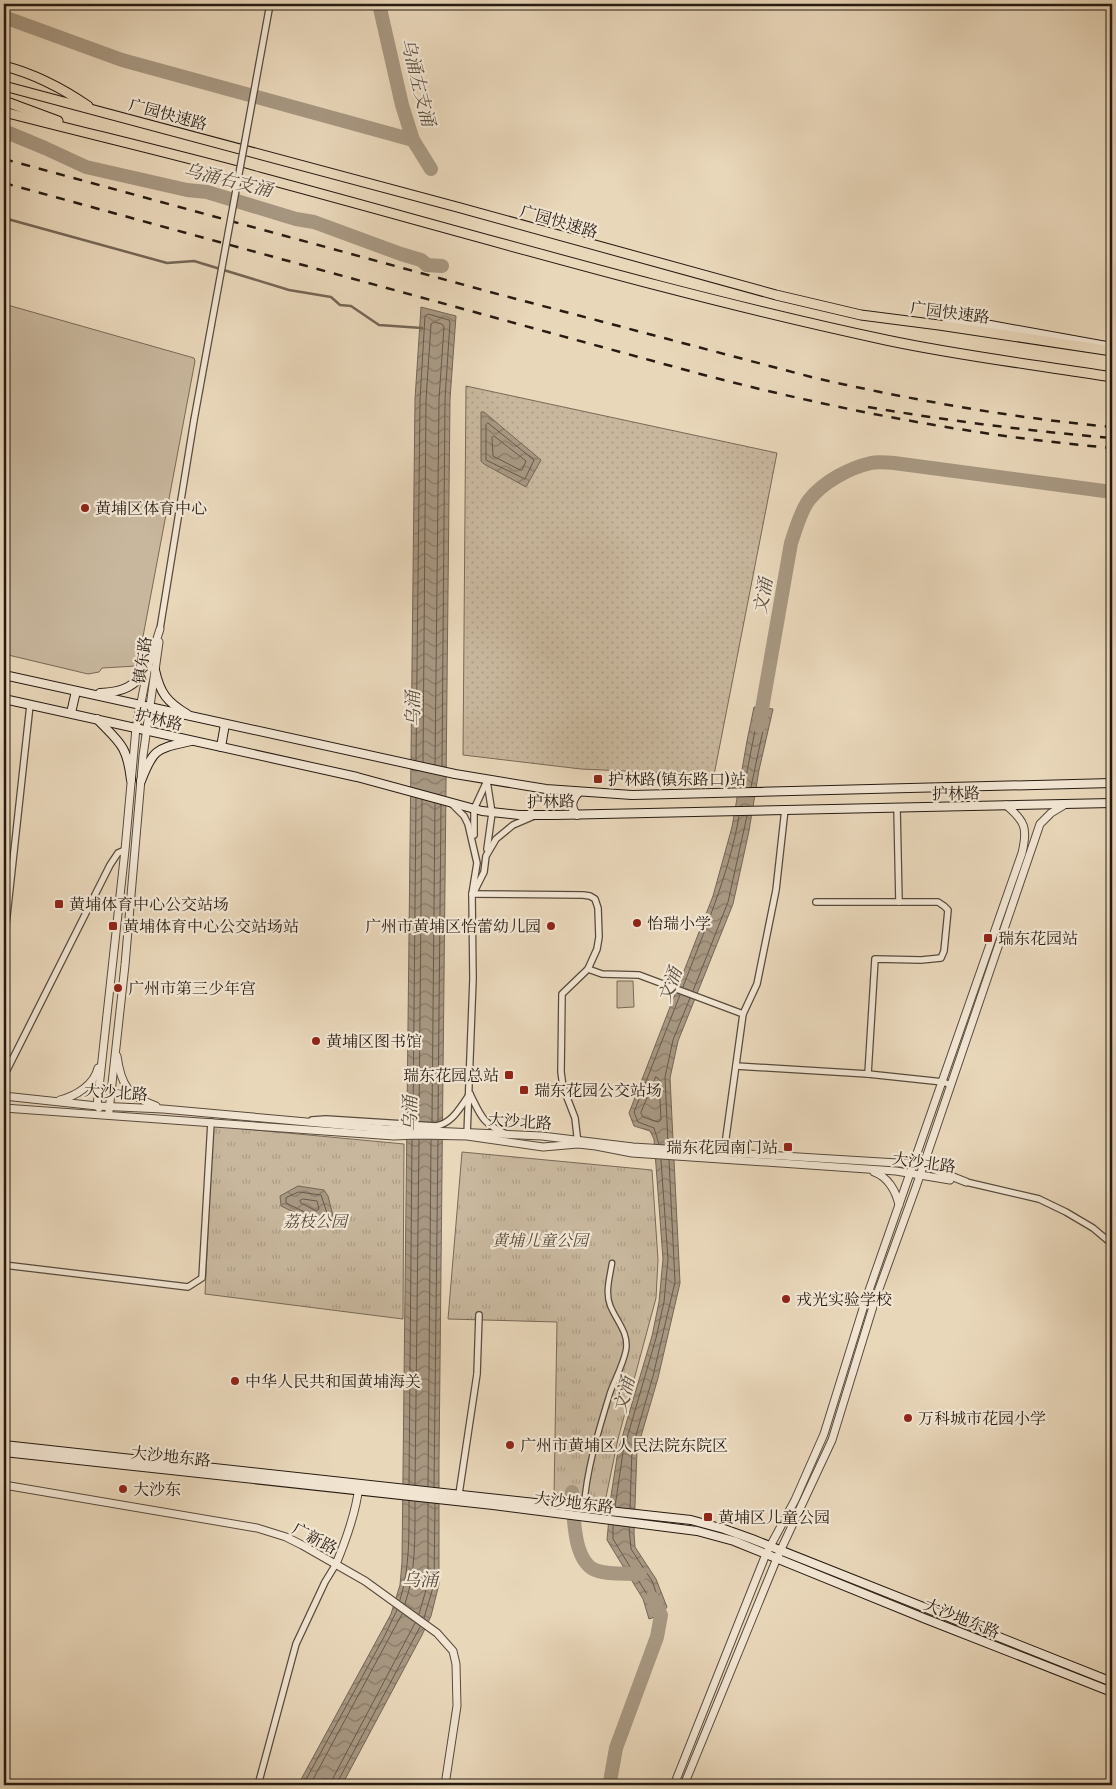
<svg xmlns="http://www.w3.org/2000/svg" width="1116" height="1789" font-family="'Libre Bodoni','Noto Serif SC',serif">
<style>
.grass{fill:url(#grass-dots);stroke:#786958}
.park{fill:url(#park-tufts);stroke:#786958}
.pitch{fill:#c8b79d;stroke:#786958}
.water{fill:url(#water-waves);stroke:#746555}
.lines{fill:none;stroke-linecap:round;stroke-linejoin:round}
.shore{stroke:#67594a;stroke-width:1}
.stream{stroke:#746555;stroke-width:2.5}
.river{stroke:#a79781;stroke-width:14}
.pedestrian-casing{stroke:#584a3c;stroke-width:7}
.minor-casing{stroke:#584a3c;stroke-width:8}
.tertiary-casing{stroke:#584a3c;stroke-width:9}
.secondary-casing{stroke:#271b12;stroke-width:10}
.trunk-casing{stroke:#271b12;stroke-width:11}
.pedestrian{stroke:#f1e5d2;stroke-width:4.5}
.minor{stroke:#f1e5d2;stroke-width:5.5}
.tertiary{stroke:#f1e5d2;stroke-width:7}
.secondary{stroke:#f1e5d2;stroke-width:8}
.trunk{stroke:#e9d7ba;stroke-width:9}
.rail{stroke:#271b12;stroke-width:2.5;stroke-dasharray:9 9;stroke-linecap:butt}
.minor-bridge-casing{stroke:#584a3c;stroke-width:8;stroke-linecap:butt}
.minor-bridge{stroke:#f1e5d2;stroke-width:5.5}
.poi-dot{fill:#8f2418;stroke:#f1e5d2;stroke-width:2}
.labels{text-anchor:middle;stroke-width:4.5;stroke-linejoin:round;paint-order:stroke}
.street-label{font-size:16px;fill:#271b12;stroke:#f1e5d2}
.poi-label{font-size:16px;fill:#271b12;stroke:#f1e5d2;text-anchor:start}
.park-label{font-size:16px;font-style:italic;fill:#574a3c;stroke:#f1e5d2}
.water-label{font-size:18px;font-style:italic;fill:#5a4d3e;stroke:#f1e5d2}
</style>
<defs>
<pattern id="grass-dots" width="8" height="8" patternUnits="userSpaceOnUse" patternTransform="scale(1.25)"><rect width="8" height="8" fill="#c8b79d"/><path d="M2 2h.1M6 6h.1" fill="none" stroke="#ac9d86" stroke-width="1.8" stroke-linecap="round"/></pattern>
<pattern id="park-tufts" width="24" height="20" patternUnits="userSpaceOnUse" patternTransform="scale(1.25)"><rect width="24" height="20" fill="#c8b79d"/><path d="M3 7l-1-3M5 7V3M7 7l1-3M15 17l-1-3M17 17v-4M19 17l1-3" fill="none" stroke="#ac9d86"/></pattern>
<pattern id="water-waves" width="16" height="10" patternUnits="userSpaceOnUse" patternTransform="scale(1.25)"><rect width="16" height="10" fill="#a79781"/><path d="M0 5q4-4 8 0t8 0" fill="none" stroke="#887a68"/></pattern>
</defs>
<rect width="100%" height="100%" fill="#e9d7ba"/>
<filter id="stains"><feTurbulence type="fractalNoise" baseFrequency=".004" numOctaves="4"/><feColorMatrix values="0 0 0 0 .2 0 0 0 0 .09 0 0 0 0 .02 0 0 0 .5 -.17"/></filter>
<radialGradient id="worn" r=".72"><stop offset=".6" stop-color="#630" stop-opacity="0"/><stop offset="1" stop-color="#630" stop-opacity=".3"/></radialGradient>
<!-- grass -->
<path class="grass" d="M466,386L777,453L714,775L581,769L463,755Z"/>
<!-- park -->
<g class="park">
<path d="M213,1126L404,1144L403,1319L205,1294Z"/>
<path d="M462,1152L652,1170L658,1260L656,1298L618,1439L605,1502L554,1496L557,1322L448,1319Z"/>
</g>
<!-- pitch -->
<g class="pitch">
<path d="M4,304L194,358L195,361L138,663L136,666L102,668L99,672L88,674L4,654Z"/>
<path d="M617,981H633L634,1007L617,1008Z"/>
</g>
<!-- water -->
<g class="water">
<path d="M421,307L456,316L450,399L439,1461V1584L431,1616L422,1635L342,1785H298L391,1614L400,1585L402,1562L415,399Z"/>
<path d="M481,412H484L541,460L526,487L484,464L481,461Z"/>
<path d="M754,707L773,709L759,770L749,831L733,904L678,1041L670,1078L680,1283L658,1378L637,1450L634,1533L635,1547L656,1579L667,1607L661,1615L649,1619L643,1599L607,1540L611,1496L618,1451L652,1336L659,1302L663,1259L654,1139L650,1131L634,1126L629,1113L713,896L732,827L747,741Z"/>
<path d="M298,1186L324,1190L328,1196L335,1224L327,1228L281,1206L280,1196Z"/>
</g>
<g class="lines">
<!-- shore -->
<g class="shore">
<path d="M488,423L534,460L525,479L486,460V425Z"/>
<path d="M494,436L526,461L522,470H520L493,456L492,438Z"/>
<path d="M416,760L420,400L425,316L428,314L449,320L450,322L445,399L442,766"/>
<path d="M423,762L426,400L431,324L434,322L442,324L444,327L439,399L435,765"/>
<path d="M744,787L758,715L760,713H764L766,716L751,787"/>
<path d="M683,987C704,931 729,875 739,816"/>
<path d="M693,991L728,902L747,816"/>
<path d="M656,1077L659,1079L661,1120L658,1122L643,1117L641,1113Z"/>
<path d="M413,1120L416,798"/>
<path d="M419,1121L422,800"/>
<path d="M438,1121L441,805"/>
<path d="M432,1122L435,803"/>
<path d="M659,1144L654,1128L638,1122L634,1112L680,995"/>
<path d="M668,1144L665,1077L673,1040L690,998"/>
<path d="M299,1192L321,1195L329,1219L328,1221L325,1222L286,1203V1198Z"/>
<path d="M303,1199L317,1201L319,1209L316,1211L301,1203L300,1201Z"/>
<path d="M409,1484L412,1140"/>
<path d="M415,1485L419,1140"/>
<path d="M428,1486L431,1140"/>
<path d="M434,1487L438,1140"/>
<path d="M615,1507L623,1452L656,1338L664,1302L668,1259L661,1160"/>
<path d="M630,1508L632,1449L653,1376L675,1282L669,1160"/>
<path d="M613,1525V1539L648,1596L652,1610L657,1611L661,1606L652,1581L631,1549L629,1527"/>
<path d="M400,1600C410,1568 409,1534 409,1501"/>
<path d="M405,1604C416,1571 415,1536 415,1502"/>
<path d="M419,1614L428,1583V1503"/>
<path d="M424,1618L434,1584L435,1504"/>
<path d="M303,1785L384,1637L397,1610"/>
<path d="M310,1785L402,1614"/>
<path d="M331,1785L333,1778L415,1623"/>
<path d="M337,1785L338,1781L420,1627"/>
</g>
<!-- stream -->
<path class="stream" d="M4,218L167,263L194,261L289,290L331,297L340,305L351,306L379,325L422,328"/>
<!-- river -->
<g class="river">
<path d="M379,4L402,105L413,140L431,169"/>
<path d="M4,17L122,60L413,140"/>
<path d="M4,131L45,148L86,167L187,190L207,192L296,219L314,222L401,254L421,260L427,265L442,266"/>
<path d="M759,726L791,543C796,529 800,512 809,500C823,482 849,468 871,463C879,461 887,463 894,463L1112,492"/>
<path d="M572,1492C574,1513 572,1564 598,1571C611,1575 627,1573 640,1574"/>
<path d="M611,1785L610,1782L616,1748L657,1637L661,1615L652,1598"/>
</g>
<defs>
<path id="pedestrian" d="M584,1508C586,1471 599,1429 610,1393C615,1379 623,1365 626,1350C629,1332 616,1321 610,1305C605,1292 610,1276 612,1263"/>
<g id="minor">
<path d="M160,629L194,420"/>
<path d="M487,781L492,813L487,849"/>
<path d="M452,804L464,816L468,824L477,863L472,894L473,979L467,1136"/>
<path d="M897,808L899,902"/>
<path d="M474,835V809L487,781"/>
<path d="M475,890L484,872L486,856L496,839L513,825L534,816"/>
<path d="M472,894L583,895L590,896L595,899L598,908L599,937L597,949L588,969L562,994L561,1072L563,1087L575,1118L578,1144"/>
<path d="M816,902H938L944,906L948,910L944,951L941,958L921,960L875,959L868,1074"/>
<path d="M4,943L30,705"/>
<path d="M588,969L602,974L639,975L743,1014"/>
<path d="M736,1066L868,1074L943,1082L951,1085"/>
<path d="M4,1076L110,865L118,853L125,850"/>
<path d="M470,1094C481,1116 482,1123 506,1134"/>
<path d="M312,1120L326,1119L436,1126C453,1123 460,1107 470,1094"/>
<path d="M724,1152L743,1014L757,984L776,890L785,809"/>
<path d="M966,1182L1039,1199L1066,1212L1093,1228L1112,1244"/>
<path d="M4,1265L188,1287L202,1278L211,1122"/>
<path d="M459,1494L477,1374L479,1315"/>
<path d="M258,1785L296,1644L325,1582L336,1564"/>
</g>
<g id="tertiary">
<path d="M117,1056C121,1085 128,1096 156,1106"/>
<path d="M4,1096L97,1106L163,1109L385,1129L542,1136L633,1147L914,1164L923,1165L966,1182"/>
<path d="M60,1100C76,1096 94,1085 98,1068"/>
<path d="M4,1108L394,1136L418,1135L467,1136L543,1147L578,1144L596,1146L632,1153L896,1171L950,1180"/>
<path d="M99,1108L97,1106L125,850L136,728L148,667L160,629"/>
<path d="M109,1111L125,965L143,756L159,642"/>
<path d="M874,1172C888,1177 896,1191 899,1205"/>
<path d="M4,1485L257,1528L286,1537L302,1545L365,1581L437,1633L453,1651L456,1664L457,1706L445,1785"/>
<path d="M336,1564C346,1540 356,1513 359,1486"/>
<path d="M674,1785L766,1554L795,1500L824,1434L866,1299L1022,853C1028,828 1025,821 1006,805"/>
<path d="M684,1785L777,1558L832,1440L875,1300L916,1187L1040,824L1051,813L1066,804"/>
</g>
<g id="secondary">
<path d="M946,323L985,324L1112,347"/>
<path d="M155,670C160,693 167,702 187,714"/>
<path d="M4,675L455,774L546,789L632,795L1112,783"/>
<path d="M100,693C123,692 135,687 148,667"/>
<path d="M4,699L357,777L482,811L519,815H555L1112,803"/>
<path d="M71,713L76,691"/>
<path d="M97,719C120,743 127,745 131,780"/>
<path d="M221,747L225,724"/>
<path d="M141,781C154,747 157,749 191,741"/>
<path d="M577,815C569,807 572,799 579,792"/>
<path d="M4,1445L691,1520L724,1529L752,1539L1112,1682"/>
<path d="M4,1452L493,1505L697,1531L734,1541L926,1619L1112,1692"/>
</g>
<g id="trunk">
<path d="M4,66C35,74 62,88 88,106"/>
<path d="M4,86L457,207L776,295L861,315L939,325L1112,351"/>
<path d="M4,101L58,121"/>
<path d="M4,112C89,134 175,154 259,177C468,233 675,295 886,340C961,356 1037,365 1112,377"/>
</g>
</defs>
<!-- pedestrian casing -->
<use href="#pedestrian" class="pedestrian-casing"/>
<!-- minor casing -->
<use href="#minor" class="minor-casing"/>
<!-- tertiary casing -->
<use href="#tertiary" class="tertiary-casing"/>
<!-- secondary casing -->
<use href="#secondary" class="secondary-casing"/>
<!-- trunk casing -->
<use href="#trunk" class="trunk-casing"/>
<!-- pedestrian -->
<use href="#pedestrian" class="pedestrian"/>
<!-- minor -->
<use href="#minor" class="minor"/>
<!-- tertiary -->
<use href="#tertiary" class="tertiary"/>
<!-- secondary -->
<use href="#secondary" class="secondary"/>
<!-- trunk -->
<use href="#trunk" class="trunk"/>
<!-- rail -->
<g class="rail">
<path d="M4,159L490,292L815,378C913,400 1012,418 1112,427"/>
<path d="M4,183L704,375C838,410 974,436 1112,448"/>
<path d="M868,407C949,421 1030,431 1112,438"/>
</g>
<defs>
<path id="minor-bridge" d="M194,420L270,4"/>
</defs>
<!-- minor-bridge casing -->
<use href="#minor-bridge" class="minor-bridge-casing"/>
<!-- minor-bridge -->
<use href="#minor-bridge" class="minor-bridge"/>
</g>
<!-- markers -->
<g class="poi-dot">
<circle cx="85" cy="508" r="5"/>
<rect x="593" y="774" width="10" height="10" rx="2.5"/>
<rect x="54" y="899" width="10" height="10" rx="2.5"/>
<circle cx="637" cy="923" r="5"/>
<rect x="108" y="921" width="10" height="10" rx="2.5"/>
<circle cx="551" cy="926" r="5"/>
<rect x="983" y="933" width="10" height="10" rx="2.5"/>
<circle cx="118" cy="988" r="5"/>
<circle cx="316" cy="1041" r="5"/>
<rect x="504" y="1070" width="10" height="10" rx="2.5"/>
<rect x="519" y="1085" width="10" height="10" rx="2.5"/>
<rect x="783" y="1142" width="10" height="10" rx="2.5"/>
<circle cx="786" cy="1299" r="5"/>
<circle cx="235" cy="1381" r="5"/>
<circle cx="908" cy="1418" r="5"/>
<circle cx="510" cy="1445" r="5"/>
<circle cx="123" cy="1489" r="5"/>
<rect x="703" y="1512" width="10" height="10" rx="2.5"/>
</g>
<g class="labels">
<!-- street labels -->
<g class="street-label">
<text transform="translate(168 114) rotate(15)" y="6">广园快速路</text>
<text transform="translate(559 221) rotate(16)" y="6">广园快速路</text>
<text transform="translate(950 312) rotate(7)" y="6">广园快速路</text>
<text transform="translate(142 660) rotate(-82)" y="6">镇东路</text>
<text transform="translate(159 719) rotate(13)" y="6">护林路</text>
<text transform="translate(956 793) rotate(-1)" y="6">护林路</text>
<text transform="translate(551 801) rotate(-1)" y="6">护林路</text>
<text transform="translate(116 1092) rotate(4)" y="6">大沙北路</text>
<text transform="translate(520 1121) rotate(4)" y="6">大沙北路</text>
<text transform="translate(924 1162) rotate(8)" y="6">大沙北路</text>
<text transform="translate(171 1456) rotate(6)" y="6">大沙地东路</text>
<text transform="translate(574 1502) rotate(7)" y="6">大沙地东路</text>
<text transform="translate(315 1538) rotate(28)" y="6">广新路</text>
<text transform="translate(962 1618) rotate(22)" y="6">大沙地东路</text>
</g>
<!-- poi labels -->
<g class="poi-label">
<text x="95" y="514">黄埔区体育中心</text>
<text x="608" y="785">护林路(镇东路口)站</text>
<text x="69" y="910">黄埔体育中心公交站场</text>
<text x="647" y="929">怡瑞小学</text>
<text x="123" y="932">黄埔体育中心公交站场站</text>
<text x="541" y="932" text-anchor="end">广州市黄埔区怡蕾幼儿园</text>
<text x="998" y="944">瑞东花园站</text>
<text x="128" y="994">广州市第三少年宫</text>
<text x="326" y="1047">黄埔区图书馆</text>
<text x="499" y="1081" text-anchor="end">瑞东花园总站</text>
<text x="534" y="1096">瑞东花园公交站场</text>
<text x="778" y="1153" text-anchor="end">瑞东花园南门站</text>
<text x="796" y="1305">戎光实验学校</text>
<text x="245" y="1387">中华人民共和国黄埔海关</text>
<text x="918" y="1424">万科城市花园小学</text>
<text x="520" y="1451">广州市黄埔区人民法院东院区</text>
<text x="133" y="1495">大沙东</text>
<text x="718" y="1523">黄埔区儿童公园</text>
</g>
<!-- park labels -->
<g class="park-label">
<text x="315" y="1227">荔枝公园</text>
<text x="540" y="1246">黄埔儿童公园</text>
</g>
<!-- water labels -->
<g class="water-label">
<text transform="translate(418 82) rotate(76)" y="6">乌涌左支涌</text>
<text transform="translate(228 180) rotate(14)" y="6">乌涌右支涌</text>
<text transform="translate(763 596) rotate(-80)" y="6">文涌</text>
<text transform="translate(413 709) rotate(-90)" y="6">乌涌</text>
<text transform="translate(670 985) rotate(-69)" y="6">文涌</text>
<text transform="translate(410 1114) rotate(-89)" y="6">乌涌</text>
<text transform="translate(624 1395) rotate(-75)" y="6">文涌</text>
<text x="420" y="1586">乌涌</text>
</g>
</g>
<!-- margin -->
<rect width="1116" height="1789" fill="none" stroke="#e9d7ba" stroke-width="20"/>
<rect x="5" y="5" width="1106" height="1779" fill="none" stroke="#271b12" stroke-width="2.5"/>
<rect x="10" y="10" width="1096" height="1769" fill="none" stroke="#271b12"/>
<rect width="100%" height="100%" filter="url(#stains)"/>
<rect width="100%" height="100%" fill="url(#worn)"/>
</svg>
